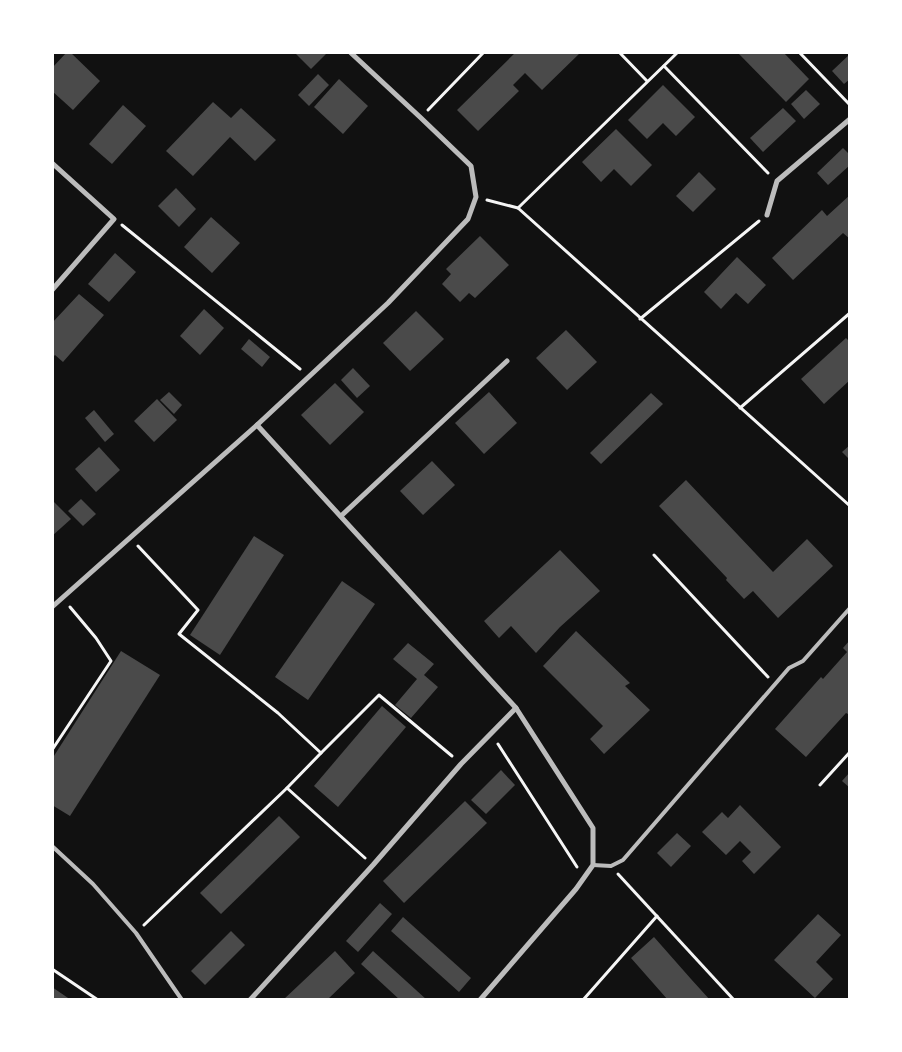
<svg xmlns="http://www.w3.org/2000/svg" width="902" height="1052" font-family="'PT Sans Narrow',sans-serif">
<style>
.building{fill:#4a4a4a}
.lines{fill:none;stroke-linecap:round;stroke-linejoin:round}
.path{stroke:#f5f5f5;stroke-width:3}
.service{stroke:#bcbcbc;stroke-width:4}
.minor{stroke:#bcbcbc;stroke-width:5}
</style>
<rect width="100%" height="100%" fill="#111"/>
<!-- building -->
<g class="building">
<path d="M67,52H70L100,81L73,110L52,91V68Z"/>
<path d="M294,52H328L311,69Z"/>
<path d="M516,52H581L542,90L525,73L513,85L519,91L478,131L457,110Z"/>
<path d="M737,52H783L809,79L786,102Z"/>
<path d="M850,54V79L844,84L832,71Z"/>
<path d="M318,74L329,85L309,106L298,95Z"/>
<path d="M339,79L368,106L343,134L314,107Z"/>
<path d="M663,85L695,117L676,136L663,123L647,139L628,120Z"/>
<path d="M806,90L820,104L804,119L791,104Z"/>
<path d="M213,102L231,118L241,108L276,140L255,161L230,137L193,176L166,151Z"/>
<path d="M123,105L146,126L112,164L89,144Z"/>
<path d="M783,108L796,121L763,152L750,138Z"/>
<path d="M616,129L652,165L631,186L614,169L601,182L582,162Z"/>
<path d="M843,148L850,155V165L828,185L817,173Z"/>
<path d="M699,172L716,189L693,212L676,196Z"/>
<path d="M176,188L196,209L179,227L158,206Z"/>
<path d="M850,195V239L843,233L793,280L772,258L822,210L827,216Z"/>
<path d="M211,217L240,243L212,273L184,247Z"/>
<path d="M480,236L509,265L475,298L469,293L460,302L442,284L451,274L446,269Z"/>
<path d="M115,253L136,272L109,302L88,284Z"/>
<path d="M737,257L766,285L748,304L736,293L721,309L704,292Z"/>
<path d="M79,294L104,315L63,362L55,355L52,358V323Z"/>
<path d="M204,309L224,328L200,355L180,336Z"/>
<path d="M416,311L444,339L410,371L383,343Z"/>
<path d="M566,330L597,362L567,390L536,358Z"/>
<path d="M846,338L850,342V380L824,404L801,379Z"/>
<path d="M249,339L270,357L262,367L241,349Z"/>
<path d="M353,368L370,386L357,398L341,380Z"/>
<path d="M335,383L364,412L330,445L301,415Z"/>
<path d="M169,392L182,405L174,414L160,400Z"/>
<path d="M489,392L517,423L484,454L455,423Z"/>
<path d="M651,393L663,404L601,464L590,453Z"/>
<path d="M157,399L177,420L154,442L134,421Z"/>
<path d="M94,410L114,434L105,442L85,418Z"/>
<path d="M850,445V460L842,452Z"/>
<path d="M99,447L120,470L96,492L75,469Z"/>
<path d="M432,461L455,485L423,515L400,491Z"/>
<path d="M686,480L773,572L807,539L833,566L778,618L753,591L744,599L726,580L727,578L659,506Z"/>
<path d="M81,499L96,514L83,526L68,511Z"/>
<path d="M52,500L71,519L52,536Z"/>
<path d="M254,536L284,555L220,655L190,635Z"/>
<path d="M560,550L600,591L560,627L536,653L511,626L499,638L484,621Z"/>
<path d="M342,581L375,604L308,700L275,677Z"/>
<path d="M576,631L630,683L625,686L650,710L604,754L590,739L603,726L543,666Z"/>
<path d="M850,640V715L846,713L806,757L775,729L821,677L823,679L847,652L843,648Z"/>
<path d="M408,643L434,664L424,675L438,687L411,718L395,705L417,679L393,659Z"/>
<path d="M121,651L160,675L70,816L52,805V759Z"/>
<path d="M382,706L406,727L338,807L314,786Z"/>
<path d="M501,770L515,785L486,814L471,800Z"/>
<path d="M850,772V788L842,781Z"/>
<path d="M465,801L487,823L404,903L383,881Z"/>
<path d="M740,805L781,847L754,874L742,861L751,852L740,841L726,855L702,832L722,812L728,818Z"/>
<path d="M279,816L300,837L221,914L200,893Z"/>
<path d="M677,833L691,846L671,867L657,853Z"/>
<path d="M380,903L392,914L358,952L346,941Z"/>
<path d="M818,914L841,935L816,962L833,979L815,998L774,960Z"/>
<path d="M403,917L471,978L459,992L391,931Z"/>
<path d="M231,931L245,945L205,985L191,971Z"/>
<path d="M654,937L691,979L710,1000H668L631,958Z"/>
<path d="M335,951L355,973L327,1000H283Z"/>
<path d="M373,951L427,1000H400L361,964Z"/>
<path d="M52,987L71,1000H52Z"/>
</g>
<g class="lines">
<!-- path -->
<g class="path">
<path d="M619,52L647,81"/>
<path d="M799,52L850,105"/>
<path d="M664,66L768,173"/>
<path d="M428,110L484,52"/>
<path d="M487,200L518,208L850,506"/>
<path d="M518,208L678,52"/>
<path d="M122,225L300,369"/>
<path d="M640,319L759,221"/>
<path d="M740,408L850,313"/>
<path d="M138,546L198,610L179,634L278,713L321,753L287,788L365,858"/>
<path d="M654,555L768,677"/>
<path d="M498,744L577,867"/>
<path d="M52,750L111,661L96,638L70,607"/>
<path d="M321,753L379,695L452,756"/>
<path d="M820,785L850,752"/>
<path d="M618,874L734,1000"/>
<path d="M144,925L287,788"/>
<path d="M52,969L98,1000"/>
<path d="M583,1000L657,916"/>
</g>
<!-- service -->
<g class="service">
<path d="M52,846L93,884L136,933L182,1000"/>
<path d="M593,865L611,866L623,860L789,668L803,661L850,608"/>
</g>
<!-- minor -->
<g class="minor">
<path d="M52,163L114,219L52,290"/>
<path d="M767,215L777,181L850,119"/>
<path d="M257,425L516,708L593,828V865L576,889L480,1000"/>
<path d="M341,516L507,361"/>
<path d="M52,607L257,425L388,303L468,219L476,197L471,166L421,118L350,52"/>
<path d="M250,1000L373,865L461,764L516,708"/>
</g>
</g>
<!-- border -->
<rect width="902" height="1052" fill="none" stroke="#ffffff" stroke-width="108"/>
</svg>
